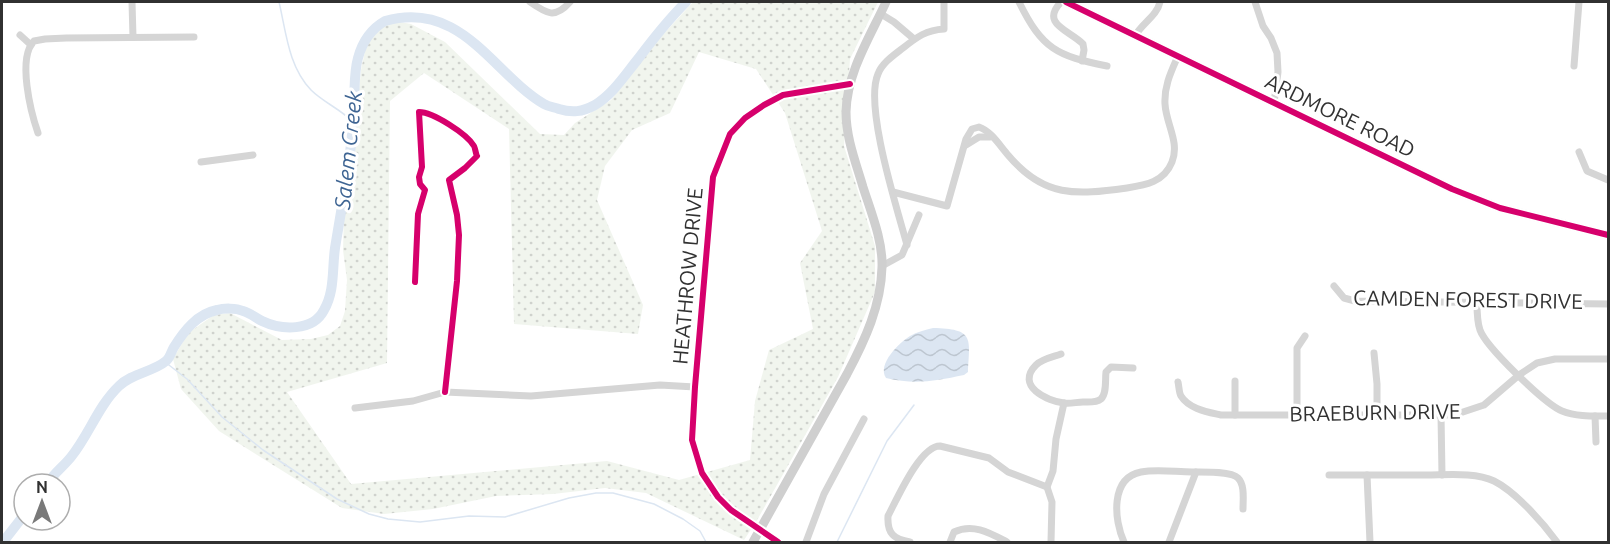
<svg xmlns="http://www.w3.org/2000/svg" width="1610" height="544" font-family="Ubuntu,sans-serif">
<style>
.grass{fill:url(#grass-dots);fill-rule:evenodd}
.water{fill:url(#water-waves)}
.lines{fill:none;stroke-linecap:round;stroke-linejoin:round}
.stream{stroke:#dce6f2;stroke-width:1.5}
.river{stroke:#dce6f2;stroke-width:10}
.street{stroke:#d5d5d5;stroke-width:7}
.secondary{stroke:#cfcfcf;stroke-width:9}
.cycleway-casing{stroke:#fff;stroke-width:10}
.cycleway{stroke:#d6006c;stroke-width:6}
.labels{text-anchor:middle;stroke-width:6;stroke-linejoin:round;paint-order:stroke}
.street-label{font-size:21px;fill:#313131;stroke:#fff}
.water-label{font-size:22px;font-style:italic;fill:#3f6593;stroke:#fff}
</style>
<defs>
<pattern id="grass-dots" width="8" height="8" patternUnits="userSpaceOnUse" patternTransform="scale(1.5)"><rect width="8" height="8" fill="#f1f5ee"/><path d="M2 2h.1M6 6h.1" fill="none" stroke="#cfd2cd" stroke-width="1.8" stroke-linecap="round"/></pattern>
<pattern id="water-waves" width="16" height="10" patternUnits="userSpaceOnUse" patternTransform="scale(1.5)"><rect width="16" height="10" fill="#dce6f2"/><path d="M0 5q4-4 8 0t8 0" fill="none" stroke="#bdc6d0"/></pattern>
</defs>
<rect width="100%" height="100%" fill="#fff"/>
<!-- grass -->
<path class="grass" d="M693,2H878L850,59L844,146L875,246V292L838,377L756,522L744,540L646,493L605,488L553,494L496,496L433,509L384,514L342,508L219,431L181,389L173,359L188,333L214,315L230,313L282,340L311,339L328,335L340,326L345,311L347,280L343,250L344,214L352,161L361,70L366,46L377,30L394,21L411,24L445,42L540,134L564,135L575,123L611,100L658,40ZM699,52L756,69L785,113L822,231L800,263L813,329L769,350L755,401L750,460L679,480L607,461L351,484L287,392L387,363L390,101L424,73L509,129L514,324L638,334L643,305L597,200L605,166L632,130L670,113Z"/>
<!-- water -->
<path class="water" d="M933,328C974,329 970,337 968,372L964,375C935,381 915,385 886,378C877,364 899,343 910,336C917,332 925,330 933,328Z"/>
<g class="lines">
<!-- stream -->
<g class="stream">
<path d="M279,2C286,31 288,66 311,90C323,102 340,109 352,121"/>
<path d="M165,362L187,379L222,417L263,450L337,499L369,514L388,519L420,522L469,516L505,517L569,498L596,493H613L654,504L683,519L700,531L706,542"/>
<path d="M837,542L887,441L914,405"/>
</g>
<!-- river -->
<g class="river">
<path d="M47,484C55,472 63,467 71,457C89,435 98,406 119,386C132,373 153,372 166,361C170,358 171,352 174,347C184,331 197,314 217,310C224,308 236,308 243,311C250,313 256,318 262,321C281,330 313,332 324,310C335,291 332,269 335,248C340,217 346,185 350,153C352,137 353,118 354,101C355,87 354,72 358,58C362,43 371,29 385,21C462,0 492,73 544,104C549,107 554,107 559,109C572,113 582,112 595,105C613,94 625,75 638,59C653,39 669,19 686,2"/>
<path d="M3,542L24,515"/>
</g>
<!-- street -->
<g class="street">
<path d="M132,2L133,37"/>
<path d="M530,2C547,14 555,19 570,2"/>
<path d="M1019,2C1042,49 1057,56 1107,66"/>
<path d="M1061,2C1040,24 1069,30 1083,44L1084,50L1082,61"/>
<path d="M1255,2L1263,26L1271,38L1277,53L1278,72L1274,103"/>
<path d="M881,14L894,22L914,39"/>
<path d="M20,35L31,45"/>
<path d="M1135,36C1142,23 1157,16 1160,2"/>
<path d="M1574,66L1579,2"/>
<path d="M38,133C31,113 17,58 34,41L45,39L66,38L194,37"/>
<path d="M966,145L979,137H990"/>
<path d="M1579,152L1587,171L1608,180"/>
<path d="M201,162L253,155"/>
<path d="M893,192L947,206L966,139L972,129L979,127C991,131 1000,146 1008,155C1044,198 1076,195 1127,188C1146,185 1164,182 1172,162C1180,142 1166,124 1165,104C1164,86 1171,72 1178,56"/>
<path d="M907,245C897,208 864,106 878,74C882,63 894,55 903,48C917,37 926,30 944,29V2"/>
<path d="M882,266L902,255L919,215"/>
<path d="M415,282L418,214L425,190L420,184L419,177L422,167L419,112C433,112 467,134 474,146C475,147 476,155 477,156L465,168L449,180L457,215L459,235L457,281L445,392"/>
<path d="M1334,286L1344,298L1355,301L1608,304"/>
<path d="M1477,302C1477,311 1477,322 1480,330C1486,347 1545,404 1562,411C1577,417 1594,416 1608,416"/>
<path d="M1374,353L1377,384V416"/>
<path d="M1061,354C1053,357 1042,359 1036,365C1015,386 1047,401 1064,403C1070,404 1077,402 1083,402C1088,402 1096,403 1101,399C1107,393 1105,380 1106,372L1111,367L1133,368"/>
<path d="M1178,382C1179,386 1179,393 1181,396C1189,409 1208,412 1221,415H1454L1484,405L1519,375L1537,363L1555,359H1608"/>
<path d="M355,408L413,401L445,392L531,396L660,385L695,387"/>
<path d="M1235,415V381"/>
<path d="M1297,415V348L1305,336"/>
<path d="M1441,415L1442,475"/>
<path d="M1595,416L1596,442"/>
<path d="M1329,475C1361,475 1393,475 1426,475C1447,475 1475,472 1494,481C1516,492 1543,523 1557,542"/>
<path d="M1367,475L1370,542"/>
<path d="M1047,487L1053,471L1056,439L1064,403"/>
<path d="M778,542L731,510L718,497L702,473L692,440L695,387L713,177L730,134L745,118L764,105L783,95L850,84"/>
<path d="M806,542L824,494L864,419"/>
<path d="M910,542C894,539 887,534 888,516C897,499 920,446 940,446L989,458L1008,472L1047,487L1052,502L1051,542"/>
<path d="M950,542L954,532C973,523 990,533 1007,542"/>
<path d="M1124,542C1114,520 1110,478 1141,472C1157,469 1176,472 1192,472C1202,472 1231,471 1238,478C1245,485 1243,499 1243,509"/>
<path d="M1169,542L1196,472"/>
</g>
<!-- secondary -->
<g class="secondary">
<path d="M1066,2L1452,189L1500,208L1608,235"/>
<path d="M753,542L847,374C865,340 881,306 882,267C883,241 871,212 863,187C856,163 846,138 846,112C847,72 870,37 886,2"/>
</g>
<defs>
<g id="cycleway">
<path d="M1066,2L1452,189L1500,208L1608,235"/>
<path d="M415,282L418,214L425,190L420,184L419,177L422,167L419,112C433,112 467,134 474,146C475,147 476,155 477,156L465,168L449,180L457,215L459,235L457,281L445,392"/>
<path d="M778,542L731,510L718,497L702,473L692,440L695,387L713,177L730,134L745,118L764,105L783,95L850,84"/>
</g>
</defs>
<!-- cycleway casing -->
<use href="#cycleway" class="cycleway-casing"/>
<!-- cycleway -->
<use href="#cycleway" class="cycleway"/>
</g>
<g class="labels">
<!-- street labels -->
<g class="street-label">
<text transform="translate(1340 116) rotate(26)" y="7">ARDMORE ROAD</text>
<text transform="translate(688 276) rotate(-85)" y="7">HEATHROW DRIVE</text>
<text transform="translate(1468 300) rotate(1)" y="7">CAMDEN FOREST DRIVE</text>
<text transform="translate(1375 413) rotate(-1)" y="7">BRAEBURN DRIVE</text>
</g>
<!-- water labels -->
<g class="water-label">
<text transform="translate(348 150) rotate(-84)" y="8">Salem Creek</text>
</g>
</g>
<!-- border -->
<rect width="1610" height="544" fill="none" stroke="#313131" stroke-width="6"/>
<!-- north arrow -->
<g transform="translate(42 502)"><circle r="28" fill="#ffffff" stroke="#adadad" stroke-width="1.5"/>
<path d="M0-4.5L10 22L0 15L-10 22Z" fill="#797979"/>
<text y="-9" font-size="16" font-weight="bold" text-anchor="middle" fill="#313131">N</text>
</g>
</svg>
